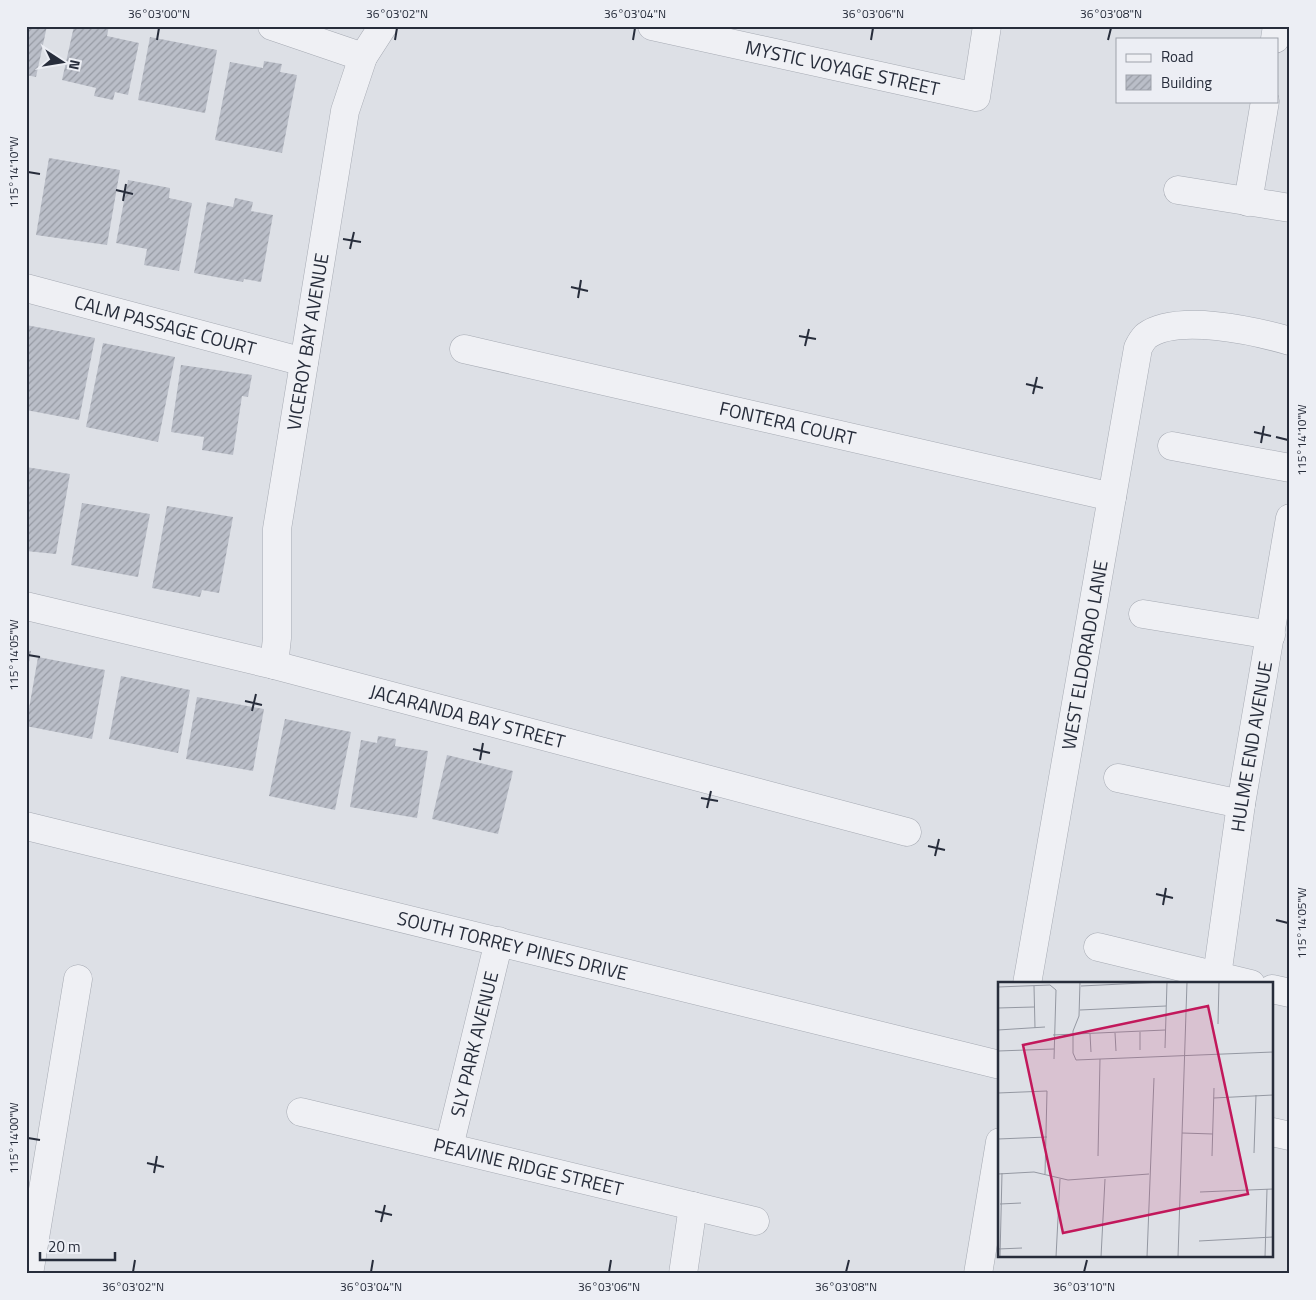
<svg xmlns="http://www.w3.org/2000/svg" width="1316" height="1300" font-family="'Titillium Web',sans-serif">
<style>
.building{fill:url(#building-hatch)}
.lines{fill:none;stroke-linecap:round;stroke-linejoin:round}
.minor-casing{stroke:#a6aab3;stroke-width:29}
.minor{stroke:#eff0f4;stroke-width:28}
.ticks{fill:none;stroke:#272d3b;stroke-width:2}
.labels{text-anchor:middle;stroke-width:4;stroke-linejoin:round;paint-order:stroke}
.street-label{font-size:19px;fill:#272d3b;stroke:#eceef4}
.inset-road{fill:none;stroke:#9498a2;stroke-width:1}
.view{fill:#c2185b;fill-opacity:0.15;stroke:#c2185b;stroke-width:2.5}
.inset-edge{fill:none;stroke:#272d3b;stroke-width:2.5}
.neatline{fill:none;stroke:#272d3b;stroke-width:2}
.ticks-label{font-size:12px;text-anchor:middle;fill:#272d3b}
</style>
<defs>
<pattern id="building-hatch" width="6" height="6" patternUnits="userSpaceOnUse" patternTransform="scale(1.25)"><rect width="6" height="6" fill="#babec8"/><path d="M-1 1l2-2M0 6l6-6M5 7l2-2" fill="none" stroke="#979ba4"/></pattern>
</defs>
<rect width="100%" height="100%" fill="#dde0e6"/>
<!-- building -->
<g class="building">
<path d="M26,26H47L36,77L26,75Z"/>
<path d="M74,26H109L107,36L139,43L128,95L115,92L113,100L94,96L96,88L62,80Z"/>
<path d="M150,37L217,50L205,113L138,100Z"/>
<path d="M264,61L282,64L280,72L297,75L282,153L215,140L230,62L263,68Z"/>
<path d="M49,158L120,170L107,245L36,235Z"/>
<path d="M128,180L170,188L169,198L192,203L179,271L144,265L147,249L116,243Z"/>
<path d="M235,198L253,202L251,211L273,215L261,282L244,279L243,282L194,273L207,202L233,207Z"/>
<path d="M26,325L95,338L79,420L26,410Z"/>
<path d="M103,343L175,357L158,442L86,427Z"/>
<path d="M181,365L252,375L248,397L242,396L233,455L202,450L204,437L171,432Z"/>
<path d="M26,467L70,474L56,554L26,551Z"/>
<path d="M82,503L150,514L138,577L71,565Z"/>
<path d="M167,506L233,517L219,593L202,590L200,597L152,588Z"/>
<path d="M26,650L31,651L27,673H26Z"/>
<path d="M38,657L105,670L92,739L26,726Z"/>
<path d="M121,676L190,690L178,753L109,739Z"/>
<path d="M197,697L264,709L253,771L186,759Z"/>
<path d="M285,719L351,732L335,810L269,796Z"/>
<path d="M378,736L396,739L395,746L428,751L417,818L350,807L361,740L377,743Z"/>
<path d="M447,755L513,771L498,834L432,819Z"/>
</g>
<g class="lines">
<defs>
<g id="minor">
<path d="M272,26L363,57"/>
<path id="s1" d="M652,26L976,97L987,26"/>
<path d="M1275,39L1277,26"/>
<path d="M1178,190L1290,208"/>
<path d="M1248,202L1265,101"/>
<path id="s2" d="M26,288L304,362"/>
<path id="s3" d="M464,349L1112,497"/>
<path d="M1172,446L1290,468"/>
<path id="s4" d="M26,606L274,665L907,832"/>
<path d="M1143,614L1271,635"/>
<path id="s5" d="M274,665L277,638V529L345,111L363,57L383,26"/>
<path d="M1118,778L1241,804"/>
<path id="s6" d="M26,826L1000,1065"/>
<path d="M1098,947L1251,984"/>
<path id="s7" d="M1217,976L1241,804L1290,518"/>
<path id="s8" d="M1027,984L1138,348C1140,344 1143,339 1146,336C1177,313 1255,331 1290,341"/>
<path d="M1272,989L1290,993"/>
<path id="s9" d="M301,1112L755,1221"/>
<path d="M1272,1132L1290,1136"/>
<path id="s10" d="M449,1147L499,941"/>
<path d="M29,1274L78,979"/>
<path d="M683,1274L693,1206"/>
<path d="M978,1274L1000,1142"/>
</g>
</defs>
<!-- minor casing -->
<use href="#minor" class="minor-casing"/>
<!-- minor -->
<use href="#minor" class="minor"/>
</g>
<!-- ticks -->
<path class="ticks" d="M157,40L159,28M395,40L397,28M633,40L635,28M871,40L873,28M1108,40L1111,28M28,172L40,174M116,190L133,194M123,201L126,184M343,239L361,242M350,249L354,232M571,287L588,291M578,298L581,280M799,336L816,339M805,346L809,329M1026,384L1043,388M1033,394L1037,377M1254,432L1271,436M1276,437L1288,440M1261,443L1264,426M28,655L40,657M245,701L262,705M252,711L256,694M473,749L490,753M480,760L483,743M701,798L718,801M707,808L711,791M928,846L945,850M935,856L939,839M1156,894L1173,898M1163,905L1166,888M1276,920L1288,923M28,1138L40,1140M147,1163L164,1167M154,1173L157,1156M375,1211L392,1215M381,1222L385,1205M133,1272L135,1260M371,1272L373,1260M609,1272L611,1260M846,1272L849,1260M1084,1272L1087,1260"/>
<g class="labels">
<!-- street labels -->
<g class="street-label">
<text dy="7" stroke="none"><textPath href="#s1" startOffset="195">MYSTIC VOYAGE STREET</textPath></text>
<text dy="7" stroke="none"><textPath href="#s2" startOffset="144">CALM PASSAGE COURT</textPath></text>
<text dy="7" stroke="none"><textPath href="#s5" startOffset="326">VICEROY BAY AVENUE</textPath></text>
<text dy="7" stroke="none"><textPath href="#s3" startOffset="332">FONTERA COURT</textPath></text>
<text dy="7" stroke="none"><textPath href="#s8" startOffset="334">WEST ELDORADO LANE</textPath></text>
<text dy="7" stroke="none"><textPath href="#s4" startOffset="455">JACARANDA BAY STREET</textPath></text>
<text dy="7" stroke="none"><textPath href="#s7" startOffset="232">HULME END AVENUE</textPath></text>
<text dy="7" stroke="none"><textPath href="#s6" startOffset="501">SOUTH TORREY PINES DRIVE</textPath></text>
<text dy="7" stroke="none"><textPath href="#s10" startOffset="106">SLY PARK AVENUE</textPath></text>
<text dy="7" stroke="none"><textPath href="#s9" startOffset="234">PEAVINE RIDGE STREET</textPath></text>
</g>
</g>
<!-- overview -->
<g transform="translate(998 982)">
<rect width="275" height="275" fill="#dde0e6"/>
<path class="inset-road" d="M82,0L81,34L75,49V71L78,78L275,70M36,4L37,46M83,4L165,0M0,5L52,3L58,8L56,77M0,26L36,25M82,28L168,24M220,42L221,0M0,48L47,45M142,50V68M117,51L118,69M92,52L93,70M55,53L167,48M167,66L169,0M0,69L56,67M0,111L49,109L47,192M216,116L275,113M184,151L215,152M0,157L49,155M256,171L258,113M100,174L102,77M214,174L216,106M0,192L36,190L70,198L151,192M202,210L275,207M2,222L23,221M201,259L275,255M0,267L24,266M2,275L4,191M58,275L62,197M103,275L107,197M149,275L156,96M180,275L189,0M267,275L269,207"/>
<path class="view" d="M210,24L250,212L65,251L25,63Z"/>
<rect width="275" height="275" class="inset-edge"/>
</g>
<!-- border -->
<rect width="1316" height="1300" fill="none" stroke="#eceef4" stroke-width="55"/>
<!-- legend -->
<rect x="1116" y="38" width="162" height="65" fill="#eceef4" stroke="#9da1aa"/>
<rect x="1126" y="54" width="25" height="8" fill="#eff0f4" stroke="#9da1aa"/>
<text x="1161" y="62" font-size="15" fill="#272d3b">Road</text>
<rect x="1126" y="75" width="25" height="15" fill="url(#building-hatch)" stroke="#9da1aa"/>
<text x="1161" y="88" font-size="15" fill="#272d3b">Building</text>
<!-- north arrow -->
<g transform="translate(62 62) rotate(102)" stroke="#eceef4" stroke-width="4" paint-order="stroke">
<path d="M0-4L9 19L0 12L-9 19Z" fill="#272d3b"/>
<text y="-8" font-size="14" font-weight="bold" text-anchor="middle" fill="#272d3b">N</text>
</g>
<!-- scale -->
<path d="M40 1252v8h75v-8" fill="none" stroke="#272d3b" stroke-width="2.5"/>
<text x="48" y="1252" font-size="15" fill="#272d3b" stroke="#eceef4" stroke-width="4" paint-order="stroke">20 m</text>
<rect x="28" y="28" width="1260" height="1244" class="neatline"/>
<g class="ticks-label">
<text x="159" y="18">36°03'00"N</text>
<text x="397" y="18">36°03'02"N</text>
<text x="635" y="18">36°03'04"N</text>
<text x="873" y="18">36°03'06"N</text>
<text x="1111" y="18">36°03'08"N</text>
<text transform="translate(14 172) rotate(-90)" y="4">115°14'10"W</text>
<text transform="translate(1302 440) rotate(-90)" y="4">115°14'10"W</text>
<text transform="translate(14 655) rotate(-90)" y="4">115°14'05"W</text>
<text transform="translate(1302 923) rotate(-90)" y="4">115°14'05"W</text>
<text transform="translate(14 1138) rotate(-90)" y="4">115°14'00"W</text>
<text x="133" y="1291">36°03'02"N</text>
<text x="371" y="1291">36°03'04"N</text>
<text x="609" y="1291">36°03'06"N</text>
<text x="846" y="1291">36°03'08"N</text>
<text x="1084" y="1291">36°03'10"N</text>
</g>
</svg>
